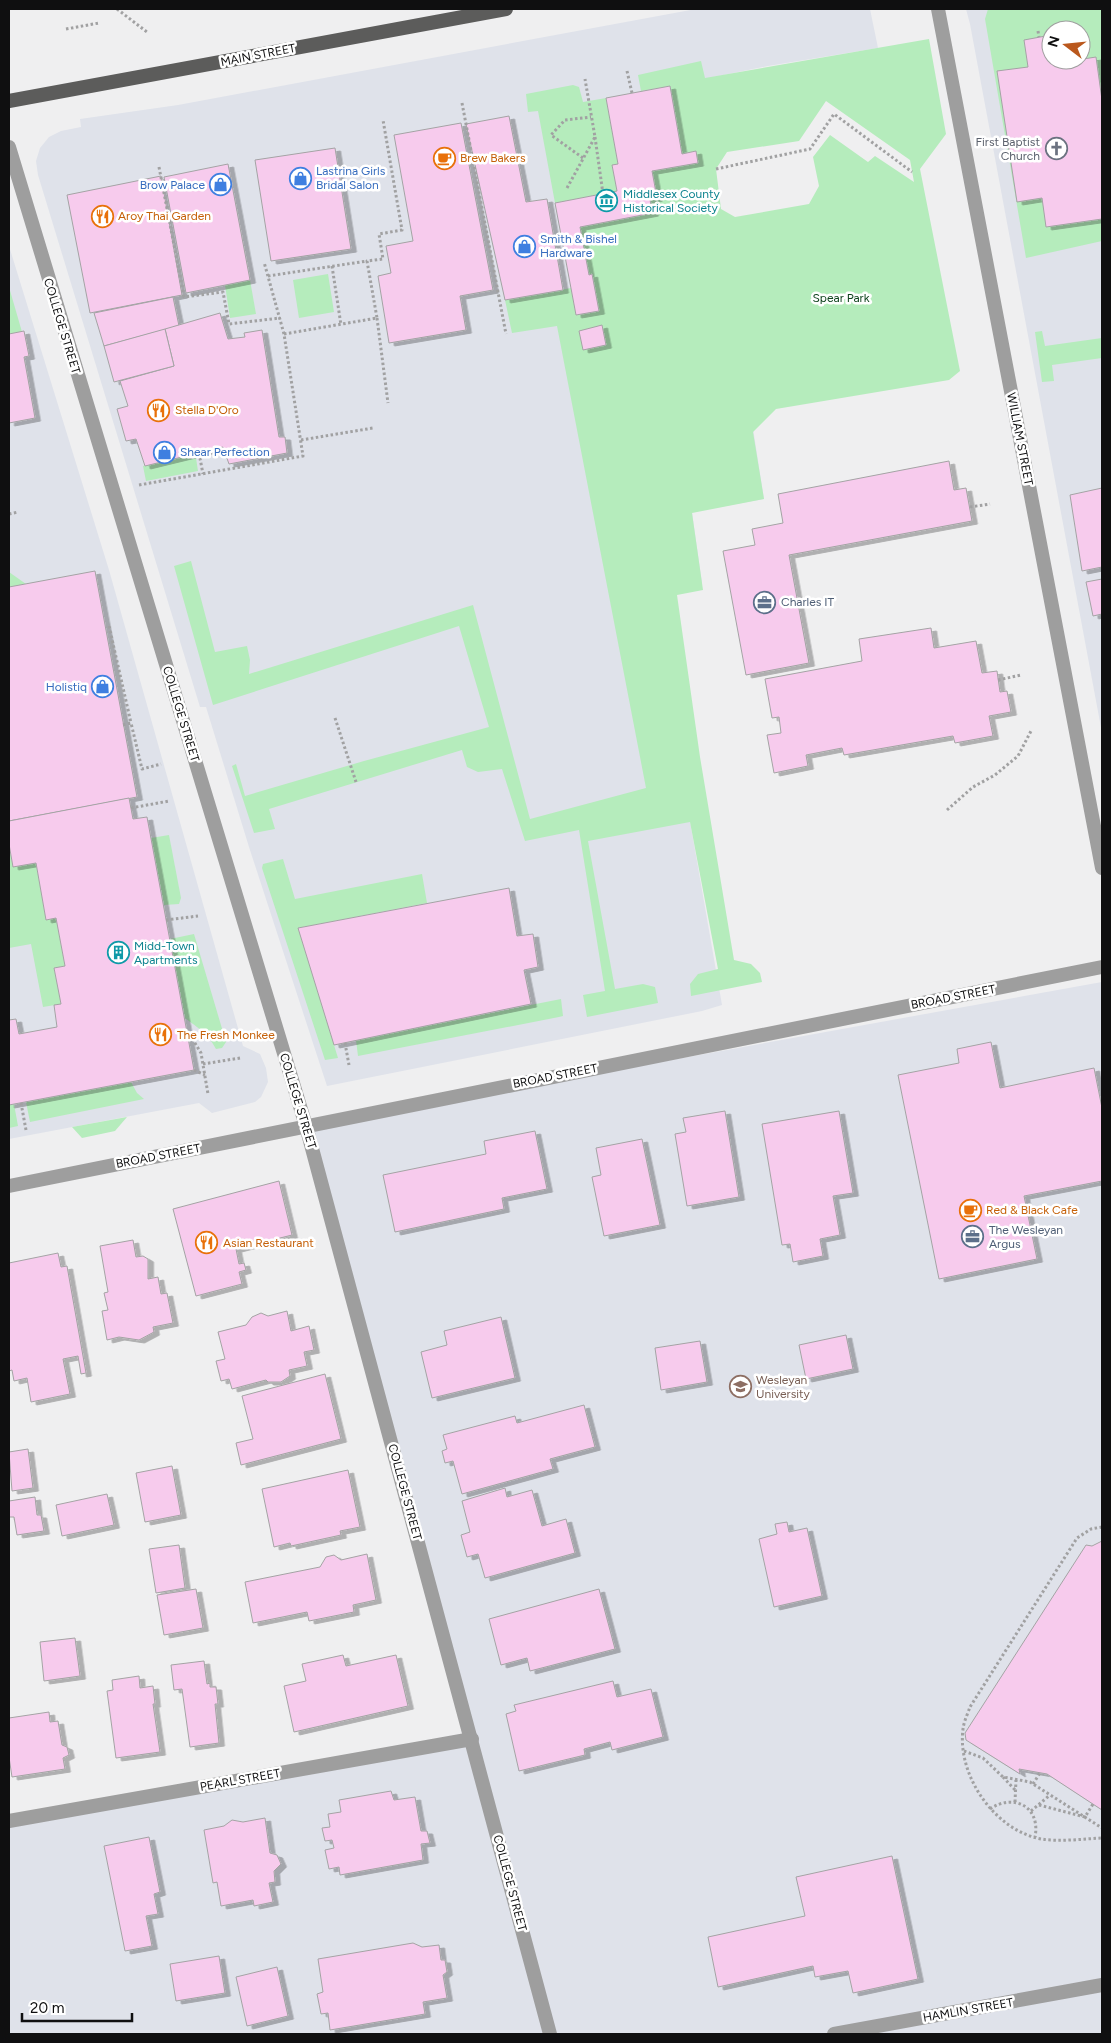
<svg xmlns="http://www.w3.org/2000/svg" width="1111" height="2043" font-family="Figtree,sans-serif">
<style>
.built{fill:#dfe2ea;fill-rule:evenodd}
.green{fill:#b5ecbc;fill-rule:evenodd}
.building{fill:#f7cbed;stroke:#a4a3a4;filter:url(#shadow)}
.lines{fill:none;stroke-linecap:round;stroke-linejoin:round}
.path{stroke:#a1a1a2;stroke-width:3;stroke-dasharray:2.5 2.5;stroke-linecap:butt}
.minor{stroke:#9e9e9e;stroke-width:14}
.primary{stroke:#5c5c5b;stroke-width:14}
.labels{text-anchor:middle;stroke-width:5;stroke-linejoin:round;paint-order:stroke}
.street-label{font-size:12px;fill:#0f0f10;stroke:#fff}
.worship-label{font-size:12px;fill:#5b616d;stroke:#fff;text-anchor:end}
.food-label{font-size:12px;fill:#c56008;stroke:#fff;text-anchor:start}
.shop-label{font-size:12px;fill:#366cbe;stroke:#fff;text-anchor:start}
.culture-label{font-size:12px;fill:#0d838f;stroke:#fff;text-anchor:start}
.park-label{font-size:12px;fill:#0e431c;stroke:#fff}
.service-label{font-size:12px;fill:#4e5e75;stroke:#fff;text-anchor:start}
.education-label{font-size:12px;fill:#785e54;stroke:#fff;text-anchor:start}
</style>
<defs>
<filter id="shadow"><feDropShadow dx="5.5" dy="3" stdDeviation="0" flood-color="#0004"/></filter>
</defs>
<rect width="100%" height="100%" fill="#efeff0"/>
<!-- built -->
<g class="built">
<path d="M696,9H870L878,48L768,66L699,80L764,499L692,512L702,583L637,603L690,821L722,1005L702,1011L327,1086L249,847L206,707H200L38,175L36,161L40,148L49,137L61,131L81,127L80,119L178,105Z"/>
<path d="M966,9H1102V733L970,24ZM1051,30H1081V60H1051Z"/>
<path d="M9,246L109,570L243,1046L260,1054L266,1068L268,1082L261,1097L255,1102L212,1113L199,1103L9,1139Z"/>
<path d="M1102,982V2034H9V1821L472,1739L306,1126Z"/>
</g>
<!-- green -->
<g class="green">
<path d="M988,9H1102V241L1026,258L985,19ZM1051,30H1081V60H1051Z"/>
<path d="M929,39L946,134L920,169L960,371L949,380L776,409L753,432L764,499L692,513L703,590L677,595L700,757L734,960L751,964L760,973L762,982L691,996L690,984L698,974L718,969L690,822L588,841L615,989L643,984L655,987L658,1003L587,1017L583,995L605,991L579,830L525,841L502,769L478,772L467,767L462,750L269,809L275,829L254,833L232,766L236,764L245,796L364,761L489,727L459,626L213,705L174,566L191,561L215,652L247,646L250,660L249,674L473,605L530,819L646,788L557,326L512,333L505,300L571,288L576,315L599,311L592,274L589,275L580,227L653,213L650,200L657,198L652,171L698,162L696,151L682,154L670,86L641,91L638,75L701,61L705,78ZM826,101L910,160L914,182L875,156L868,162L830,135L813,157L819,186L809,204L735,217L721,209L716,169L727,152L799,141Z"/>
<path d="M573,85L579,87L583,102L606,98L618,164L612,165L617,191L555,203L538,111L528,112L526,94Z"/>
<path d="M328,274L334,312L299,318L293,280Z"/>
<path d="M250,280L256,314L230,318L225,285Z"/>
<path d="M9,287L22,332L9,334Z"/>
<path d="M1042,331L1045,346L1102,338V358L1052,365L1054,381L1042,382L1035,332Z"/>
<path d="M190,455V459L196,458L198,471L146,481L143,466Z"/>
<path d="M9,572L26,584L9,587Z"/>
<path d="M169,835L181,898L179,904L164,905L151,838Z"/>
<path d="M9,844L13,867L36,863L46,920L56,918L65,966L54,968L61,1004L43,1007L31,944L9,948Z"/>
<path d="M283,859L295,899L422,874L427,903L298,928L338,1058L325,1060L262,868L263,864Z"/>
<path d="M194,934L226,1042L222,1048L216,1049C207,1032 199,1029 185,1018L170,939Z"/>
<path d="M561,999L563,1016L559,1017L358,1056L356,1040Z"/>
<path d="M131,1082L137,1093L144,1099L30,1122L26,1102Z"/>
<path d="M14,1104L18,1126L9,1128V1105Z"/>
<path d="M127,1117L115,1131L82,1138L72,1127Z"/>
</g>
<!-- building -->
<g class="building">
<path d="M1051,35V60H1064V62L1096,57L1102,100V219L1046,227L1042,198L1017,202L997,71L1028,67L1024,40Z"/>
<path d="M670,86L682,154L696,151L698,163L652,171L657,198L650,200L653,213L580,227L589,275L592,274L599,311L576,315L555,203L617,191L612,165L618,164L606,98Z"/>
<path d="M509,116L526,202L547,199L563,290L505,300L466,124Z"/>
<path d="M461,123L493,290L460,296L466,330L389,343L378,276L391,273L386,246L413,241L394,135Z"/>
<path d="M335,148L351,249L271,261L255,160Z"/>
<path d="M228,164L250,280L186,293L164,177Z"/>
<path d="M161,176L182,295L90,313L67,195Z"/>
<path d="M173,297L179,326L104,346L94,313Z"/>
<path d="M220,313L228,339L245,337L244,333L262,330L279,437H285L287,453L229,464L223,447L145,466L136,439L126,441L117,409L128,406L120,381L174,366L165,329Z"/>
<path d="M602,325L606,345L583,350L579,331Z"/>
<path d="M165,329L174,366L114,382L104,346Z"/>
<path d="M24,331L29,356L24,357L35,418L9,423V334Z"/>
<path d="M949,461L954,490L966,488L972,521L789,555L809,663L746,675L723,551L755,545L752,529L783,523L778,494Z"/>
<path d="M1102,488V567L1082,571L1070,495Z"/>
<path d="M95,571L137,797L9,821V587Z"/>
<path d="M1102,579V614L1093,616L1086,582Z"/>
<path d="M931,628L934,648L976,641L982,673L997,671L1000,692L1007,691L1011,712L989,716L993,736L955,743L953,736L844,755L842,748L806,755L808,766L774,773L767,735L781,733L779,717L772,718L765,679L862,661L859,639Z"/>
<path d="M129,798L133,819L147,817L194,1070L9,1105V1020L16,1019L19,1034L57,1027L54,1005L61,1004L54,968L65,966L56,918L46,920L36,863L13,867L9,844V821Z"/>
<path d="M509,888L517,936L533,934L538,967L524,970L531,1004L334,1045L298,928Z"/>
<path d="M991,1042L1000,1088L1094,1068L1102,1108V1181L1024,1196L1037,1259L939,1279L898,1075L959,1063L957,1049Z"/>
<path d="M725,1111L739,1197L687,1206L675,1134L686,1132L683,1118Z"/>
<path d="M839,1111L853,1193L833,1196L840,1235L820,1239L823,1256L793,1262L790,1244L782,1245L762,1124Z"/>
<path d="M535,1131L547,1189L502,1198L504,1209L395,1232L383,1175L486,1154L484,1141Z"/>
<path d="M642,1139L660,1225L604,1236L592,1177L601,1175L596,1148Z"/>
<path d="M279,1181L292,1235L236,1249L239,1264L244,1263L246,1270L239,1272L242,1284L196,1296L173,1209Z"/>
<path d="M133,1240L136,1257L143,1256L148,1259V1279L158,1277L161,1294L167,1293L173,1323L153,1327L154,1332L139,1340L119,1337L107,1340L102,1311L108,1310L104,1293L108,1292L100,1246Z"/>
<path d="M58,1253L61,1267L67,1266L86,1373L81,1374L78,1356L63,1359L70,1394L31,1402L27,1378L14,1381L12,1370L9,1371V1263Z"/>
<path d="M287,1311L291,1331L309,1326L314,1350L304,1352L307,1366L289,1370L290,1376L281,1382H268L266,1380L232,1389L229,1379L221,1381L216,1361L225,1359L218,1332L246,1325L252,1317L261,1313L268,1316Z"/>
<path d="M501,1317L515,1378L432,1398L421,1352L447,1345L444,1331Z"/>
<path d="M846,1335L853,1369L806,1379L799,1345Z"/>
<path d="M700,1341L707,1382L661,1390L655,1348Z"/>
<path d="M325,1374L341,1439L241,1465L236,1443L253,1439L242,1396Z"/>
<path d="M584,1405L595,1447L550,1459L553,1469L462,1494L453,1461L445,1463L442,1451L447,1449L443,1435L515,1416L517,1423Z"/>
<path d="M28,1449L33,1488L12,1491L9,1452Z"/>
<path d="M172,1466L181,1515L145,1522L136,1473Z"/>
<path d="M348,1470L360,1527L340,1531L341,1535L291,1546L290,1543L274,1547L262,1489Z"/>
<path d="M505,1488L507,1497L532,1490L542,1526L566,1519L575,1553L485,1578L478,1554L467,1557L461,1535L470,1532L462,1501Z"/>
<path d="M107,1494L114,1525L62,1536L56,1505Z"/>
<path d="M35,1497L37,1515H41L44,1531L17,1535L14,1517H9V1501Z"/>
<path d="M787,1522L789,1532L807,1528L822,1596L774,1607L759,1539L777,1534L775,1524Z"/>
<path d="M1102,1541V1810L1047,1774L1019,1769L1020,1774L966,1740L965,1733L1086,1545L1092,1546Z"/>
<path d="M179,1545L185,1588L156,1593L149,1549Z"/>
<path d="M367,1554L376,1600L353,1605L354,1612L309,1621L307,1612L253,1623L245,1582L320,1567L326,1557L334,1555L341,1560Z"/>
<path d="M196,1589L203,1628L164,1635L157,1595Z"/>
<path d="M599,1589L615,1649L530,1671L527,1658L501,1665L489,1619Z"/>
<path d="M75,1638L80,1676L44,1681L40,1642Z"/>
<path d="M343,1655L346,1666L396,1655L408,1706L294,1732L284,1686L306,1681L302,1664Z"/>
<path d="M204,1661L207,1684L210,1683V1687H216L218,1704H215L219,1743L190,1747L182,1689L174,1690L171,1665Z"/>
<path d="M139,1676L140,1688L153,1686L155,1704H153L160,1752L116,1758L107,1691L113,1690L112,1680Z"/>
<path d="M613,1681L617,1697L651,1689L663,1737L612,1750L610,1742L584,1749L585,1755L519,1771L506,1714L516,1711L514,1705Z"/>
<path d="M49,1712L50,1722L58,1721L62,1745L67,1747L69,1755L63,1758L65,1769L12,1777L9,1757V1718Z"/>
<path d="M391,1791L394,1800L415,1797L421,1831H427L430,1843L421,1844L423,1860L340,1875L339,1867L329,1869L325,1850L334,1848L332,1840L325,1841L322,1828L330,1827L328,1814L341,1812L339,1800Z"/>
<path d="M265,1818L270,1853L277,1855L281,1864L274,1871L275,1882L269,1883L273,1902L254,1906L253,1900L221,1906L217,1882L213,1883L204,1830L224,1826L232,1820L243,1822Z"/>
<path d="M149,1837L160,1892L154,1894L158,1914L146,1916L152,1946L125,1951L104,1846Z"/>
<path d="M892,1856L918,1979L853,1993L848,1971L815,1977L813,1966L718,1987L708,1937L805,1916L796,1877Z"/>
<path d="M413,1943L422,1947L439,1945L441,1960H445L447,1972L443,1975L447,1998L423,2002L425,2014L330,2030L328,2013L321,2014L317,1994L323,1992L318,1959Z"/>
<path d="M219,1956L225,1993L176,2001L170,1964Z"/>
<path d="M277,1967L288,2016L247,2026L236,1977Z"/>
</g>
<g class="lines">
<!-- path -->
<g class="path">
<path d="M117,9L147,32"/>
<path d="M66,29L99,23"/>
<path d="M1038,31L1039,37"/>
<path d="M627,71L632,93"/>
<path d="M462,103L506,334"/>
<path d="M595,137L603,194"/>
<path d="M583,158L551,135L565,120L591,117"/>
<path d="M159,167L184,297L223,292L229,324L280,318"/>
<path d="M716,169L810,149L834,114L912,172"/>
<path d="M567,188L595,137L585,79"/>
<path d="M332,266L341,325"/>
<path d="M268,276L367,261"/>
<path d="M377,318L388,403"/>
<path d="M284,334L377,318L367,261L383,259L379,234L402,230L383,120"/>
<path d="M301,440L373,428"/>
<path d="M199,453L203,474"/>
<path d="M139,485L303,456L284,334L264,262"/>
<path d="M970,507L990,504"/>
<path d="M9,514L18,512"/>
<path d="M109,626L131,723"/>
<path d="M998,680L1021,675"/>
<path d="M335,718L356,782"/>
<path d="M123,725L131,723L142,769L161,764"/>
<path d="M131,808L169,801"/>
<path d="M947,810L973,787L995,775L1018,756L1031,731"/>
<path d="M166,920L198,916"/>
<path d="M187,1030L201,1053L208,1094"/>
<path d="M345,1043L349,1065"/>
<path d="M203,1064L240,1058"/>
<path d="M194,1070L205,1075"/>
<path d="M21,1103L26,1130"/>
<path d="M1102,1527L1091,1529L1077,1538L970,1707C968,1713 964,1721 963,1729C957,1775 994,1830 1041,1839C1060,1842 1082,1839 1102,1838"/>
<path d="M964,1751L983,1758L1003,1777L1030,1782L1102,1828"/>
<path d="M1003,1777L1016,1791"/>
<path d="M1033,1784L1040,1773"/>
<path d="M1015,1802L1016,1780"/>
<path d="M1039,1805L1085,1817L1093,1804"/>
<path d="M990,1809C1013,1793 1041,1806 1035,1837"/>
<path d="M1031,1811L1050,1795"/>
</g>
<!-- minor -->
<g class="minor">
<path d="M938,9L1102,868"/>
<path d="M9,147L306,1126L550,2034"/>
<path d="M9,1186L1102,967"/>
<path d="M9,1821L472,1739"/>
<path d="M834,2034L1102,1985"/>
</g>
<!-- primary -->
<path class="primary" d="M9,101L506,9"/>
</g>
<!-- icons -->
<defs>
<symbol id="church-ring" viewBox="-11 -11 22 22"><circle r="9.5" fill="#fff" stroke="#6b7280" stroke-width="1.5"/><path d="M-1.2-6h2.4v3.5h3.3v2.4h-3.3V6h-2.4V-.1h-3.3v-2.4h3.3Z" fill="#6b7280"/></symbol>
<symbol id="cafe-ring" viewBox="-11 -11 22 22"><circle r="9.5" fill="#fff" stroke="#e8710a" stroke-width="1.5"/><path d="M-5.5-4.5H6V0H3Q3 3.5 0 3.5H-2.5Q-5.5 3.5-5.5 0ZM3-3.2v2h1.7v-2ZM-6 4.5H4V6H-6Z" fill="#e8710a"/></symbol>
<symbol id="shop-ring" viewBox="-11 -11 22 22"><circle r="9.5" fill="#fff" stroke="#3f7fe0" stroke-width="1.5"/><path d="M-5-2.5h2.3a2.7 3.5 0 0 1 5.4 0H5L5.5 6h-11ZM-1.5-2.5h3a1.5 2.3 0 0 0-3 0Z" fill="#3f7fe0"/></symbol>
<symbol id="museum-ring" viewBox="-11 -11 22 22"><circle r="9.5" fill="#fff" stroke="#0f9aa8" stroke-width="1.5"/><path d="M0-6L6-3V-2H-6V-3ZM-5-1h2V3h-2ZM-1-1h2V3h-2ZM3-1h2V3H3ZM-6 4H6V6H-6Z" fill="#0f9aa8"/></symbol>
<symbol id="restaurant-ring" viewBox="-11 -11 22 22"><circle r="9.5" fill="#fff" stroke="#e8710a" stroke-width="1.5"/><path d="M-5-6h1v4h1v-4h1v4h1v-4h1v5L-1.5 .5V6h-2V.5L-5-1ZM5-6V6H3V1.5H1.5Q1.5-4 5-6Z" fill="#e8710a"/></symbol>
<symbol id="office-ring" viewBox="-11 -11 22 22"><circle r="9.5" fill="#fff" stroke="#5c6f8a" stroke-width="1.5"/><path d="M-6-3h4V-5.5h4V-3h4V5H-6ZM-1-4.5V-3h2v-1.5ZM-6 0V1H6V0Z" fill="#5c6f8a"/></symbol>
<symbol id="building-ring" viewBox="-11 -11 22 22"><circle r="9.5" fill="#fff" stroke="#0f9aa8" stroke-width="1.5"/><path d="M-4-6H4V6H1V3H-1V6H-4ZM-2.5-4.3h1.7v1.8h-1.7ZM.8-4.3h1.7v1.8H.8ZM-2.5-1h1.7V.8h-1.7ZM.8-1h1.7V.8H.8Z" fill="#0f9aa8"/></symbol>
<symbol id="university-ring" viewBox="-11 -11 22 22"><circle r="9.5" fill="#fff" stroke="#8d6e63" stroke-width="1.5"/><path d="M0-5L7-2L0 1L-7-2ZM-4 1L0 2.5L4 1V4Q0 6-4 4Z" fill="#8d6e63"/></symbol>
</defs>
<g fill-rule="evenodd">
<use href="#church-ring" x="1044" y="136" width="25" height="25"/>
<use href="#cafe-ring" x="432" y="146" width="25" height="25"/>
<use href="#shop-ring" x="288" y="166" width="25" height="25"/>
<use href="#shop-ring" x="208" y="172" width="25" height="25"/>
<use href="#museum-ring" x="594" y="188" width="25" height="25"/>
<use href="#restaurant-ring" x="90" y="204" width="25" height="25"/>
<use href="#shop-ring" x="512" y="234" width="25" height="25"/>
<use href="#restaurant-ring" x="146" y="398" width="25" height="25"/>
<use href="#shop-ring" x="152" y="440" width="25" height="25"/>
<use href="#office-ring" x="752" y="590" width="25" height="25"/>
<use href="#shop-ring" x="90" y="674" width="25" height="25"/>
<use href="#building-ring" x="106" y="940" width="25" height="25"/>
<use href="#restaurant-ring" x="148" y="1022" width="25" height="25"/>
<use href="#cafe-ring" x="958" y="1198" width="25" height="25"/>
<use href="#office-ring" x="960" y="1224" width="25" height="25"/>
<use href="#restaurant-ring" x="194" y="1230" width="25" height="25"/>
<use href="#university-ring" x="728" y="1374" width="25" height="25"/>
</g>
<g class="labels">
<!-- street labels -->
<g class="street-label">
<text transform="translate(258 55) rotate(-11)" y="4">MAIN STREET</text>
<text transform="translate(62 326) rotate(73)" y="4">COLLEGE STREET</text>
<text transform="translate(1020 439) rotate(79)" y="4">WILLIAM STREET</text>
<text transform="translate(181 714) rotate(73)" y="4">COLLEGE STREET</text>
<text transform="translate(953 997) rotate(-11)" y="4">BROAD STREET</text>
<text transform="translate(555 1076) rotate(-11)" y="4">BROAD STREET</text>
<text transform="translate(298 1101) rotate(73)" y="4">COLLEGE STREET</text>
<text transform="translate(158 1156) rotate(-11)" y="4">BROAD STREET</text>
<text transform="translate(405 1492) rotate(75)" y="4">COLLEGE STREET</text>
<text transform="translate(240 1780) rotate(-10)" y="4">PEARL STREET</text>
<text transform="translate(510 1883) rotate(75)" y="4">COLLEGE STREET</text>
<text transform="translate(968 2010) rotate(-10)" y="4">HAMLIN STREET</text>
</g>
<!-- worship labels -->
<g class="worship-label">
<text x="1040" y="146">First Baptist<tspan x="1040" dy="14">Church</tspan></text>
</g>
<!-- food labels -->
<g class="food-label">
<text x="460" y="162">Brew Bakers</text>
<text x="118" y="220">Aroy Thai Garden</text>
<text x="175" y="414">Stella D'Oro</text>
<text x="177" y="1039">The Fresh Monkee</text>
<text x="986" y="1214">Red &amp; Black Cafe</text>
<text x="223" y="1247">Asian Restaurant</text>
</g>
<!-- shop labels -->
<g class="shop-label">
<text x="316" y="175">Lastrina Girls<tspan x="316" dy="14">Bridal Salon</tspan></text>
<text x="205" y="189" text-anchor="end">Brow Palace</text>
<text x="540" y="243">Smith &amp; Bishel<tspan x="540" dy="14">Hardware</tspan></text>
<text x="180" y="456">Shear Perfection</text>
<text x="87" y="691" text-anchor="end">Holistiq</text>
</g>
<!-- culture labels -->
<g class="culture-label">
<text x="623" y="198">Middlesex County<tspan x="623" dy="14">Historical Society</tspan></text>
<text x="134" y="950">Midd-Town<tspan x="134" dy="14">Apartments</tspan></text>
</g>
<!-- park labels -->
<g class="park-label">
<text x="841" y="302">Spear Park</text>
</g>
<!-- service labels -->
<g class="service-label">
<text x="781" y="606">Charles IT</text>
<text x="989" y="1234">The Wesleyan<tspan x="989" dy="14">Argus</tspan></text>
</g>
<!-- education labels -->
<g class="education-label">
<text x="756" y="1384">Wesleyan<tspan x="756" dy="14">University</tspan></text>
</g>
</g>
<!-- border -->
<rect width="1111" height="2043" fill="none" stroke="#0f0f10" stroke-width="20"/>
<!-- north arrow -->
<g transform="translate(1066 45) rotate(286)"><circle r="24" fill="#ffffff" stroke="#9f9f9f"/>
<path d="M0-4L9 19L0 12L-9 19Z" fill="#ba581d"/>
<text y="-8" font-size="14" font-weight="bold" text-anchor="middle" fill="#0f0f10">N</text>
</g>
<!-- scale -->
<path d="M22 2013v8h110v-8" fill="none" stroke="#0f0f10" stroke-width="2.5"/>
<text x="30" y="2013" font-size="15" fill="#0f0f10" stroke="#ffffff" stroke-width="4" paint-order="stroke">20 m</text>
</svg>
